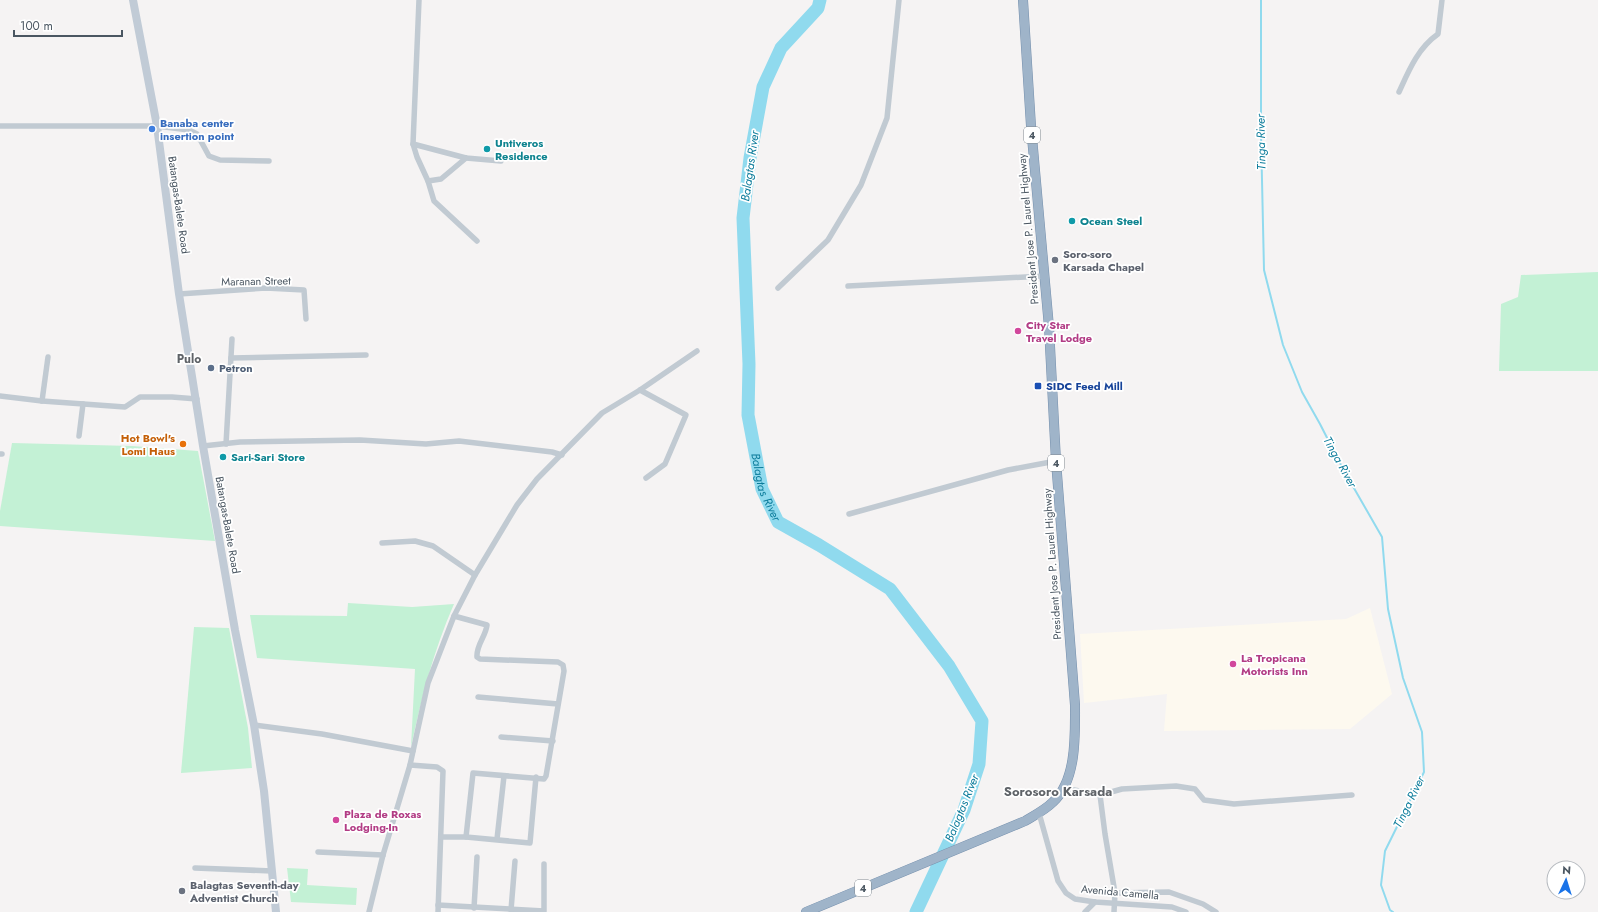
<svg xmlns="http://www.w3.org/2000/svg" width="1598" height="912" font-family="Jost,sans-serif">
<style>
.commercial{fill:#fdf9ef}
.green{fill:#c3f1d5}
.lines{fill:none;stroke-linecap:round;stroke-linejoin:round}
.stream{stroke:#90daee;stroke-width:2}
.river{stroke:#90daee;stroke-width:13}
.trunk-casing{stroke:#7690ad;stroke-width:10}
.minor{stroke:#c1cad2;stroke-width:5.5}
.secondary{stroke:#c1cbd6;stroke-width:8}
.trunk{stroke:#9fb4c9;stroke-width:9}
.shop-dot{fill:#3f7fe0;stroke:#fff;stroke-width:1.5}
.culture-dot{fill:#0f9aa8;stroke:#fff;stroke-width:1.5}
.worship-dot{fill:#6b7280;stroke:#fff;stroke-width:1.5}
.hotel-dot{fill:#d1479c;stroke:#fff;stroke-width:1.5}
.service-dot{fill:#5c6f8a;stroke:#fff;stroke-width:1.5}
.transit-dot{fill:#1a4fb4;stroke:#fff;stroke-width:1.5}
.food-dot{fill:#e8710a;stroke:#fff;stroke-width:1.5}
.labels{text-anchor:middle;stroke-width:3.5;stroke-linejoin:round;paint-order:stroke}
.shield{fill:#fff;stroke:#808990;stroke-width:1}
.shield-label{font-size:10px;font-weight:bold;fill:#4a5661}
.shop-label{font-size:11px;font-weight:bold;fill:#366cbe;stroke:#fff;text-anchor:start}
.culture-label{font-size:11px;font-weight:bold;fill:#0d838f;stroke:#fff;text-anchor:start}
.street-label{font-size:11px;fill:#4a5661;stroke:#fff}
.worship-label{font-size:11px;font-weight:bold;fill:#5b616d;stroke:#fff;text-anchor:start}
.hotel-label{font-size:11px;font-weight:bold;fill:#b23c85;stroke:#fff;text-anchor:start}
.service-label{font-size:11px;font-weight:bold;fill:#4e5e75;stroke:#fff;text-anchor:start}
.transit-label{font-size:11px;font-weight:bold;fill:#164399;stroke:#fff;text-anchor:start}
.food-label{font-size:11px;font-weight:bold;fill:#c56008;stroke:#fff;text-anchor:end}
.water-label{font-size:12px;font-style:italic;fill:#0c7c9b;stroke:#fff}
.neighbourhood-label{font-size:12px;font-weight:bold;fill:#5f6368;stroke:#fff}
.quarter-label{font-size:13px;font-weight:bold;fill:#5f6368;stroke:#fff}
</style>
<rect width="100%" height="100%" fill="#f5f3f3"/>
<!-- commercial -->
<path class="commercial" d="M1370,608L1392,694L1350,729L1164,731L1167,694L1084,703L1080,634L1346,619Z"/>
<!-- green -->
<g class="green">
<path d="M1598,272V371H1499L1501,304L1518,297L1521,275Z"/>
<path d="M12,443L132,446L198,451L215,541L0,526V511Z"/>
<path d="M348,603L412,607L454,604C433,652 422,696 411,747L415,669L257,658L250,615L347,616Z"/>
<path d="M194,627L229,628L248,728L252,768L181,773Z"/>
<path d="M287,868L308,869L307,885L357,888L356,905L291,902Z"/>
</g>
<g class="lines">
<!-- stream -->
<path class="stream" d="M1261,0V135L1264,270L1283,345L1302,392L1320,424L1343,469L1382,537L1388,609L1403,678L1422,732L1424,772L1385,851L1381,885L1390,910L1393,912"/>
<!-- river -->
<path class="river" id="s1" d="M820,0L818,8L781,48L763,87L750,158L743,218L749,364L748,415L762,489L778,522L819,545L890,589L949,666L982,721L979,764L964,810L916,912"/>
<defs>
<path id="trunk" d="M806,912L1025,821C1035,815 1045,810 1053,802C1077,780 1075,735 1075,705L1056,461L1049,327L1031,126L1023,0"/>
</defs>
<!-- trunk casing -->
<use href="#trunk" class="trunk-casing"/>
<!-- minor -->
<g class="minor">
<path d="M419,0L413,144L417,157L428,181L434,201L477,241"/>
<path d="M1399,92C1409,70 1418,48 1438,34L1442,0"/>
<path d="M0,126H157L189,130L197,134L209,156L220,160L269,161"/>
<path d="M413,144L466,158L501,161"/>
<path d="M428,181L441,179L466,158"/>
<path d="M848,286L1044,276"/>
<path d="M778,288L828,240L861,185L887,118L899,0"/>
<path d="M179,294L266,288L304,290L306,319"/>
<path d="M231,358L366,355"/>
<path d="M640,390L686,415L665,464L646,478"/>
<path d="M0,396L42,401L125,407L140,397H172L197,399"/>
<path d="M42,401L48,357"/>
<path d="M79,436L83,404"/>
<path d="M226,444L232,339"/>
<path d="M203,446L240,442L360,440L426,444L459,441L552,452L562,455"/>
<path d="M0,454H2"/>
<path d="M849,514L1008,470L1056,461"/>
<path d="M382,543L415,541L433,546L475,575"/>
<path d="M454,616L487,625C486,636 476,645 477,657L480,659L558,662L563,665L564,671L546,776L544,779L473,773L466,837"/>
<path d="M478,697L558,704"/>
<path d="M254,725L322,734L413,751"/>
<path d="M501,737L553,741"/>
<path d="M410,765L437,767L443,771L438,912"/>
<path d="M1064,788L1100,795L1122,789L1176,786L1195,789L1204,800L1234,804L1352,795"/>
<path d="M1100,795L1105,834L1115,893L1114,912"/>
<path d="M1039,813L1058,881L1066,893L1075,899L1095,902L1172,907L1186,912"/>
<path d="M441,837H466L530,843L536,777"/>
<path d="M497,839L504,776"/>
<path d="M318,852L383,855"/>
<path d="M195,868L272,871"/>
<path d="M1115,893L1169,892L1203,904L1216,912"/>
<path d="M438,905L544,911V864"/>
<path d="M474,908L477,857"/>
<path d="M511,910L515,861"/>
<path d="M369,912L383,855L410,765L428,683L454,616L475,575L517,505L537,479L602,413L640,390L697,351"/>
<path d="M1085,912L1095,902"/>
</g>
<!-- secondary -->
<path class="secondary" d="M133,0L157,126L179,294L203,446L235,630L254,725L264,791L276,912"/>
<!-- trunk -->
<use href="#trunk" class="trunk"/>
</g>
<!-- markers -->
<circle class="shop-dot" cx="152" cy="129" r="4"/>
<g class="culture-dot">
<circle cx="487" cy="149" r="4"/>
<circle cx="1072" cy="221" r="4"/>
<circle cx="223" cy="457" r="4"/>
</g>
<g class="worship-dot">
<circle cx="1055" cy="260" r="4"/>
<circle cx="182" cy="891" r="4"/>
</g>
<g class="hotel-dot">
<circle cx="1018" cy="331" r="4"/>
<circle cx="1233" cy="664" r="4"/>
<circle cx="336" cy="820" r="4"/>
</g>
<circle class="service-dot" cx="211" cy="368" r="4"/>
<rect class="transit-dot" x="1034" y="382" width="8" height="8" rx="2"/>
<circle class="food-dot" cx="183" cy="444" r="4"/>
<g class="labels">
<!-- shield labels -->
<g class="shield">
<rect x="1024" y="127" width="16" height="16" rx="3"/>
<rect x="1048" y="455" width="16" height="16" rx="3"/>
<rect x="855" y="880" width="16" height="16" rx="3"/>
</g>
<g class="shield-label">
<text x="1032" y="139">4</text>
<text x="1056" y="467">4</text>
<text x="863" y="892">4</text>
</g>
<!-- shop labels -->
<g class="shop-label">
<text x="160" y="127">Banaba center<tspan x="160" dy="13">insertion point</tspan></text>
</g>
<!-- culture labels -->
<g class="culture-label">
<text x="495" y="147">Untiveros<tspan x="495" dy="13">Residence</tspan></text>
<text x="1080" y="225">Ocean Steel</text>
<text x="231" y="461">Sari-Sari Store</text>
</g>
<!-- street labels -->
<g class="street-label">
<text transform="translate(179 205) rotate(82)" y="4">Batangas-Balete Road</text>
<text transform="translate(1028 229) rotate(-95)" y="4">President Jose P. Laurel Highway</text>
<text transform="translate(256 281) rotate(-1)" y="4">Maranan Street</text>
<text transform="translate(228 525) rotate(80)" y="4">Batangas-Balete Road</text>
<text transform="translate(1052 564) rotate(-94)" y="4">President Jose P. Laurel Highway</text>
<text transform="translate(1120 892) rotate(5)" y="4">Avenida Camella</text>
</g>
<!-- worship labels -->
<g class="worship-label">
<text x="1063" y="258">Soro-soro<tspan x="1063" dy="13">Karsada Chapel</tspan></text>
<text x="190" y="889">Balagtas Seventh-day<tspan x="190" dy="13">Adventist Church</tspan></text>
</g>
<!-- hotel labels -->
<g class="hotel-label">
<text x="1026" y="329">City Star<tspan x="1026" dy="13">Travel Lodge</tspan></text>
<text x="1241" y="662">La Tropicana<tspan x="1241" dy="13">Motorists Inn</tspan></text>
<text x="344" y="818">Plaza de Roxas<tspan x="344" dy="13">Lodging-In</tspan></text>
</g>
<!-- service labels -->
<g class="service-label">
<text x="219" y="372">Petron</text>
</g>
<!-- transit labels -->
<g class="transit-label">
<text x="1046" y="390">SIDC Feed Mill</text>
</g>
<!-- food labels -->
<g class="food-label">
<text x="175" y="442">Hot Bowl's<tspan x="175" dy="13">Lomi Haus</tspan></text>
</g>
<!-- water labels -->
<g class="water-label">
<text transform="translate(1261 142) rotate(-91)" y="4">Tinga River</text>
<text transform="translate(750 166) rotate(-82)" y="4">Balagtas River</text>
<text transform="translate(1340 462) rotate(61)" y="4">Tinga River</text>
<text dy="4" stroke="none"><textPath href="#s1" startOffset="510">Balagtas River</textPath></text>
<text transform="translate(1409 802) rotate(-64)" y="4">Tinga River</text>
<text transform="translate(962 808) rotate(-68)" y="4">Balagtas River</text>
</g>
<!-- neighbourhood labels -->
<g class="neighbourhood-label">
<text x="189" y="363">Pulo</text>
</g>
<!-- quarter labels -->
<g class="quarter-label">
<text x="1058" y="796">Sorosoro Karsada</text>
</g>
</g>
<!-- north arrow -->
<g transform="translate(1566 880) rotate(4)"><circle r="19" fill="#ffffff" stroke="#b7bbc0"/>
<path d="M0-3L7 15L0 10L-7 15Z" fill="#1a73e8"/>
<text y="-6" font-size="11" font-weight="bold" text-anchor="middle" fill="#4a5661">N</text>
</g>
<!-- scale -->
<path d="M14 30v6h108v-6" fill="none" stroke="#4a5661" stroke-width="2"/>
<text x="20" y="30" font-size="12" fill="#4a5661" stroke="#ffffff" stroke-width="3" paint-order="stroke">100 m</text>
</svg>
